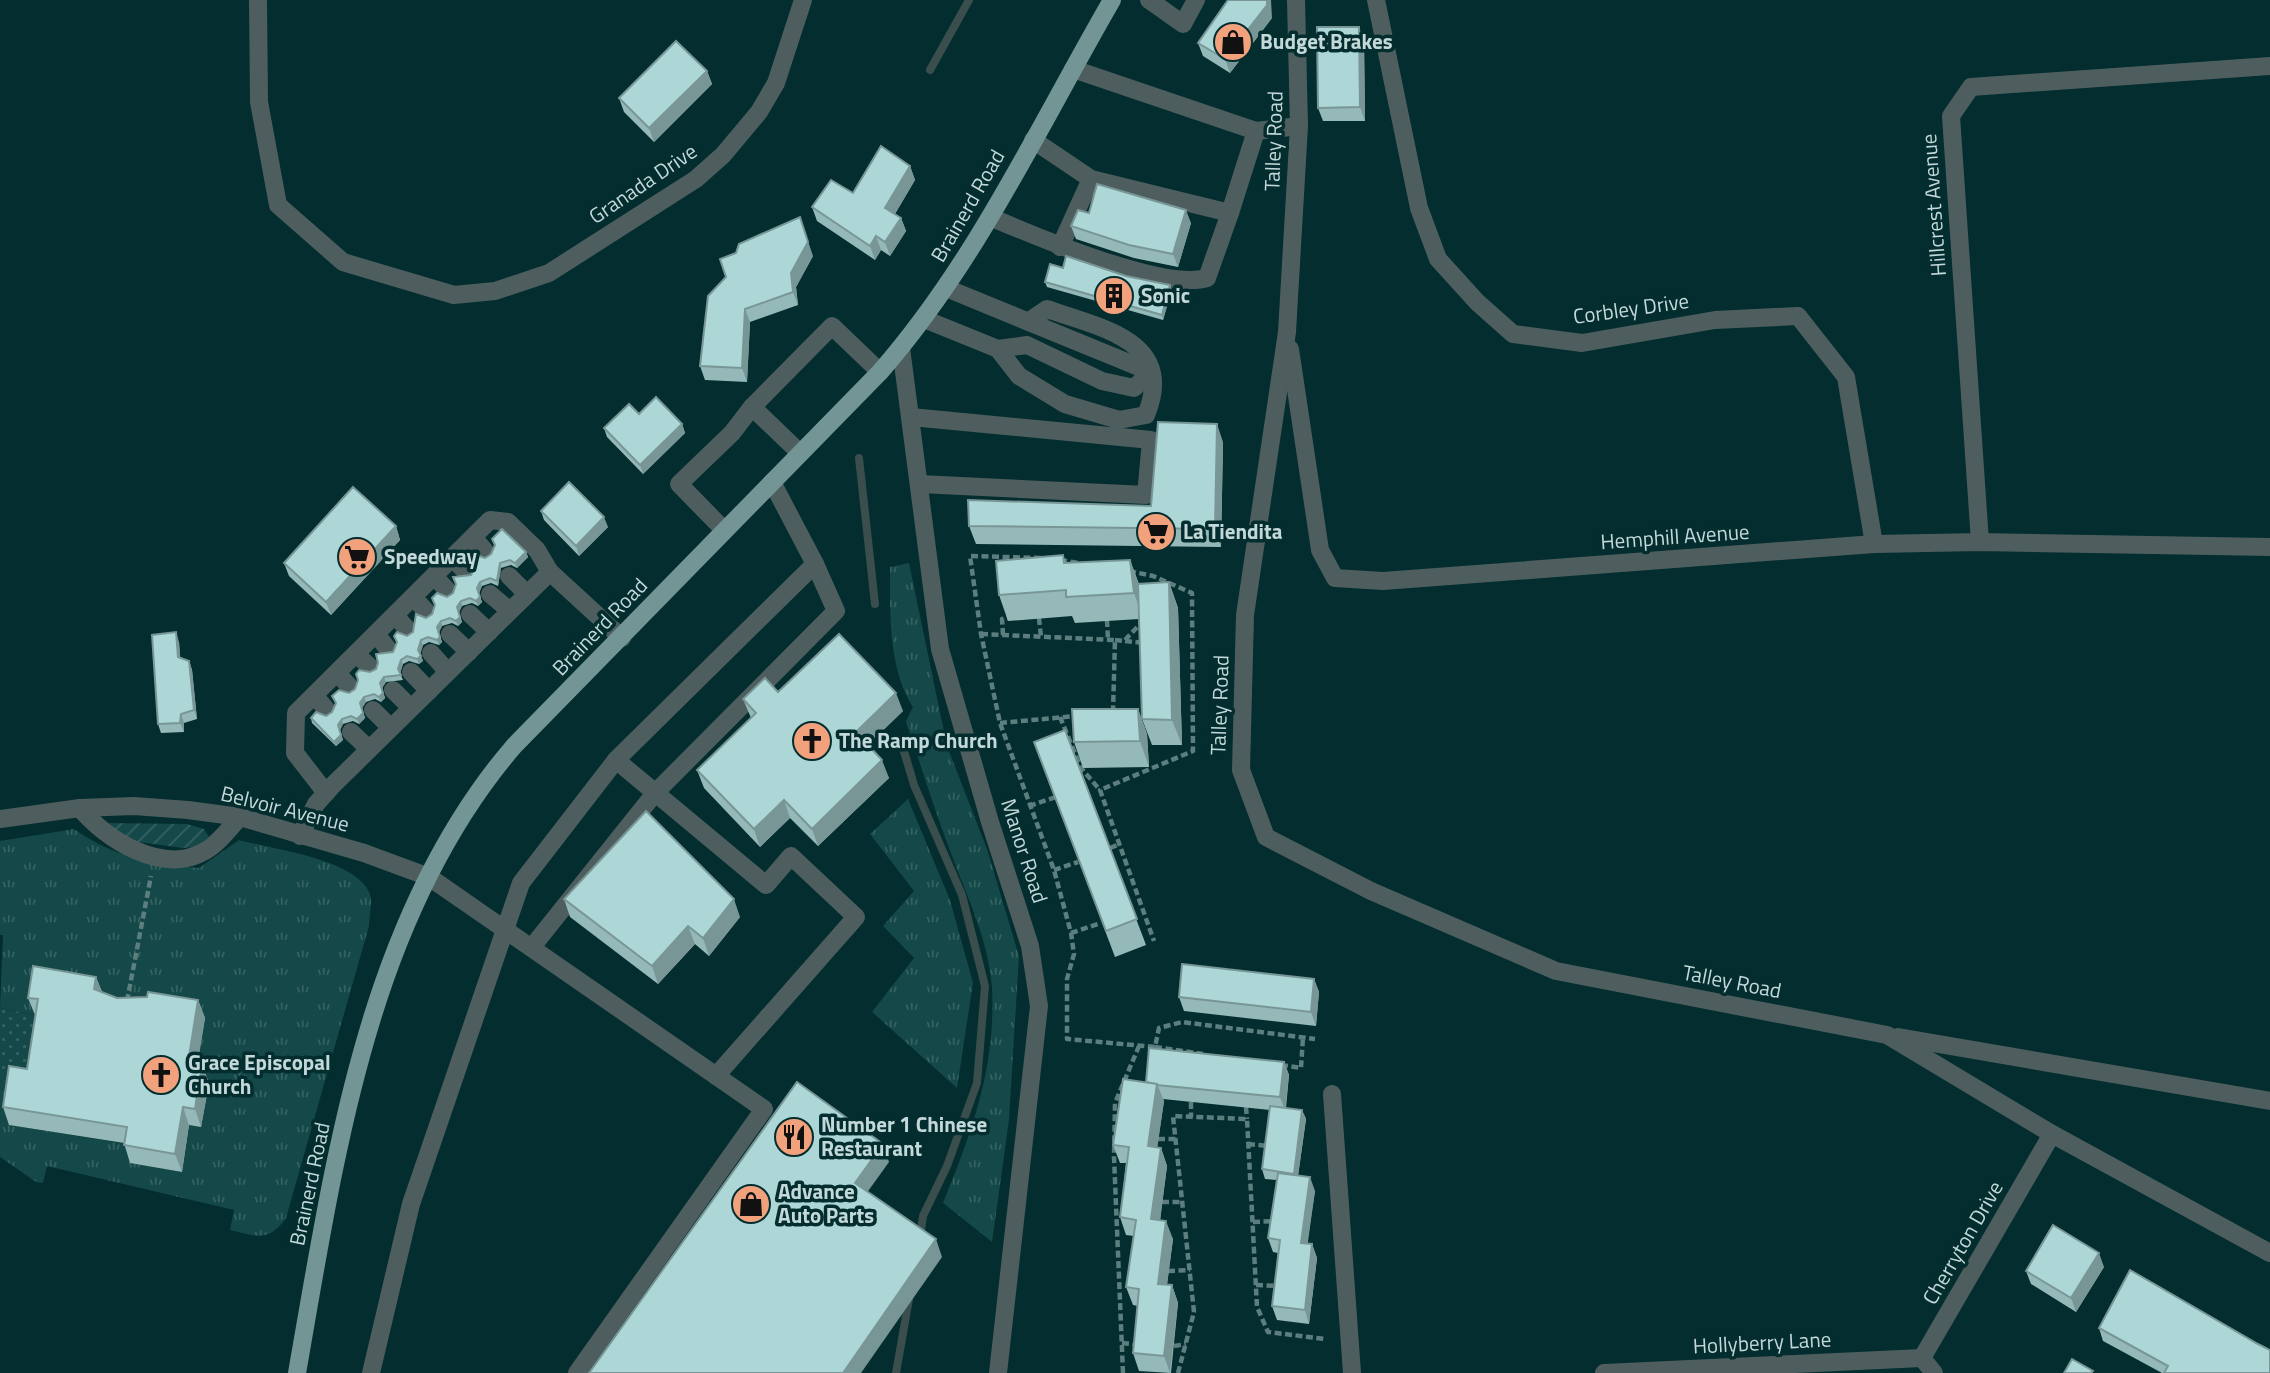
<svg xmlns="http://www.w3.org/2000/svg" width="2270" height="1373" font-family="'Titillium Web',sans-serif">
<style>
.grass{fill:url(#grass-tufts)}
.park{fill:url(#park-dots)}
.garden{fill:url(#garden-furrows)}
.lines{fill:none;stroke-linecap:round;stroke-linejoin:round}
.stream{stroke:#3b4e4e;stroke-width:8}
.path{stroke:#5d7e7e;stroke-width:4.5;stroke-dasharray:7 3.5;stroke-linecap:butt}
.minor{stroke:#4e5e5e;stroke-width:18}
.major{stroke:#749595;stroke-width:18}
.wall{fill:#95b9b9}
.shaded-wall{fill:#799696}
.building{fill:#add7d7;stroke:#799696;stroke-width:2}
.labels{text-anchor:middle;stroke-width:7;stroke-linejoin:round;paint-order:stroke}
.poi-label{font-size:21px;font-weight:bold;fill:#c3d8d8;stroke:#032d2e;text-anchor:start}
.street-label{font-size:21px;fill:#c3d8d8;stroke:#032d2e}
</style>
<defs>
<pattern id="grass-tufts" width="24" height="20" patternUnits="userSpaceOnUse" patternTransform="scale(1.75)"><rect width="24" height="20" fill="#154848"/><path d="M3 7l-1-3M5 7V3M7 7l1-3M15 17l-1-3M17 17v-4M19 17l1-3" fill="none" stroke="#356262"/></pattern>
<pattern id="park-dots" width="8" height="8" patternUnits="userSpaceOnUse" patternTransform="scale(1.75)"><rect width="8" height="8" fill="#154848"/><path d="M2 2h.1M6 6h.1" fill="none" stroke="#356262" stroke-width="1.8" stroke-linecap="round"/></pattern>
<pattern id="garden-furrows" width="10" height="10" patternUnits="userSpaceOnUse" patternTransform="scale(1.75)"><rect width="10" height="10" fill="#154848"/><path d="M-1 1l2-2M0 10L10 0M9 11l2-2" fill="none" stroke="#356262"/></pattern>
</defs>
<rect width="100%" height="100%" fill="#032d2e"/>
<!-- grass -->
<g class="grass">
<path d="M909,563L947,746L987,849L1019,956L1009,1120L992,1242L943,1203C972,1132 996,1067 992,988C989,942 968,899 952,856C935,812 921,766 906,721L913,707C888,668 890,612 890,567Z"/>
<path d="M908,799L950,900L973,983L957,1088L872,1012L914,958L883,926L914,891L870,834Z"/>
<path d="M74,829C115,858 150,862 199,868L239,840C271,849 364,860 371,898C372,906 369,917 369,926L286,1218C268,1243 257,1236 230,1230L234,1210L47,1166L43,1183L36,1182L0,1157V1080L16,1084L10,1125L133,1145L131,1163L182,1172L189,1125L201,1126L40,985L35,1015L0,1008L3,935H0V841Z"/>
</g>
<!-- park -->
<path class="park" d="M0,1008L44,1017L34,1087L0,1080Z"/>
<!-- garden -->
<path class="garden" d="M107,823L187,824L204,829L209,837L196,847L183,848L124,840Z"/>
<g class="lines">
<!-- stream -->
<g class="stream">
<path d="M930,70L969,0"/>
<path d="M859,458L875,604"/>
<path d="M903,748L914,785L962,895L985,986L977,1083L947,1166L923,1216L920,1238"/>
<path d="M896,1373L909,1299"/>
</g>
<!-- path -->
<g class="path">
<path d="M1041,558L970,556L981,634L1000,723L1054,870L1071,933L1074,954L1067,979V1039L1155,1047L1159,1028L1182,1022L1315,1039"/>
<path d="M1060,560L1079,563"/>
<path d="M1129,571L1153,576L1192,593L1193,751L1100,790L1154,941"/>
<path d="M1039,618L1041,637"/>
<path d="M1107,620L1108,640"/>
<path d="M981,634L1115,640L1113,712"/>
<path d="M1003,635L1002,619L1008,618"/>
<path d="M1115,640L1124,641L1142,622"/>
<path d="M1125,641L1144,643"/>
<path d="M1060,717L1081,768L1100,790"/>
<path d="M1000,723L1076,716"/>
<path d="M1029,806L1056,797"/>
<path d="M1110,848L1120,844"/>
<path d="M1054,870L1078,862"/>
<path d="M1071,933L1101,923"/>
<path d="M127,1001L151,876"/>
<path d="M1155,1047L1203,1054"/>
<path d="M1281,1065L1301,1068L1303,1037"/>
<path d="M1191,1102V1117"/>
<path d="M1246,1107L1247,1119"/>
<path d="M1158,1139H1176"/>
<path d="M1248,1144L1268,1146"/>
<path d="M1162,1202H1182"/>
<path d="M1253,1222L1276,1221"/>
<path d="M1168,1271L1190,1270"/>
<path d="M1256,1285L1280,1286"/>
<path d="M1122,1343L1139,1345"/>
<path d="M1174,1346L1186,1344"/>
<path d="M1123,1373L1114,1157L1115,1103L1139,1046"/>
<path d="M1178,1373L1194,1312L1173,1116L1247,1119L1257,1307L1268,1332L1325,1339"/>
</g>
<!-- minor -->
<g class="minor">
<path d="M258,0L259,102L278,205L343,262L454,295L495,291L549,273L696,179L723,155L759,112L776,83L803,0"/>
<path d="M1149,0L1183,24L1196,0"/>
<path d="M1296,0L1299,126L1287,332L1245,615L1241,770L1266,837L1371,891L1556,971L1887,1035L2052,1134L2270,1253"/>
<path d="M1376,0L1419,208L1438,259L1477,302L1513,334L1582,343L1715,320L1798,316L1846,377L1874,544"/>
<path d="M1073,69L1256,131L1299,126"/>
<path d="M1230,213L1256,131"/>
<path d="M990,217C1035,236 1163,291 1207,278L1230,213L1091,179L1033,140"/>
<path d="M1060,247L1091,179"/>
<path d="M946,288L1151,372"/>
<path d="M924,319L998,349L1027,345L1102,381L1134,388L1151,372"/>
<path d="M901,348L940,649L990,822L1030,946L1039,1006L998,1373"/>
<path d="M998,349L1019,376L1065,404L1119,420L1146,415C1177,340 1100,328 1047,309L1028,322"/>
<path d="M1290,349L1320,550L1335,578L1383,581L1874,544L1980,542L2270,547"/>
<path d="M911,417L1151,440L1146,495L920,484"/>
<path d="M800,453L752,407L832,326L880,372"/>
<path d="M724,530L679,484L732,433L752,407"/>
<path d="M473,537L485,551"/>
<path d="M1980,542L1951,116L1971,87L2270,66"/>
<path d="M452,558L465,571"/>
<path d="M434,576L447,590"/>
<path d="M509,576L527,594"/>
<path d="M490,594L510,611"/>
<path d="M413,597L426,611"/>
<path d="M470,614L489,632"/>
<path d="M395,615L407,629"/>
<path d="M376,634L387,648"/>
<path d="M450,634L469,652"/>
<path d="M431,653L448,672"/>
<path d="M356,654L369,666"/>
<path d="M411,672L429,691"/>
<path d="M337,673L349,686"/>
<path d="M393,690L411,708"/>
<path d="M314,695L326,709"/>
<path d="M373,710L391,728"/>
<path d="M351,732L369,749"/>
<path d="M616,760L766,885L791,856L856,917L716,1076"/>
<path d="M326,793L295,753L296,713L490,520L508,522L537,550L550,572"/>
<path d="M80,808C105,839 163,876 205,851C218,844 229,829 240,817"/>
<path d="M0,819L80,808L134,806L188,810L240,817L364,853L429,877L764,1109L577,1373"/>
<path d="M300,836L316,804L333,785L550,572L622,638"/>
<path d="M532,947L655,793L836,611L815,564"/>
<path d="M1898,1037L2270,1101"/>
<path d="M1332,1094L1352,1373"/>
<path d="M371,1373L411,1204L521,883L616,760L815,564L772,482"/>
<path d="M1604,1373L1922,1358"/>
<path d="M1934,1373L1922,1358L2052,1134"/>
</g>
<!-- major -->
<path class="major" d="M297,1373C335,1158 367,917 514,746L880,372C977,261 1039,126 1112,0"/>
</g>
<!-- wall -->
<g class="wall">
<path d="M1272,18L1230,73L1203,56L1198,43Z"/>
<path d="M1364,41L1365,121H1323L1318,108Z"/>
<path d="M707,71L712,84L654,142L624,112L619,98Z"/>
<path d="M910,166L915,180L895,214L901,218L906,231L890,256L881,250L875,260L817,221L812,207L853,193Z"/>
<path d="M1089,213L1191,223L1178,267L1134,258L1076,239L1071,226Z"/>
<path d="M813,256L796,287L798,305L750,322L747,382L705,380L700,366L726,277Z"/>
<path d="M1063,268L1126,276L1172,289L1163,320L1047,287L1045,282Z"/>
<path d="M639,414L682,424L685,433L643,474L607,437L604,428Z"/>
<path d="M1223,442L1221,547L976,544L969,526L1151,506Z"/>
<path d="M541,511L608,527L579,556L544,520Z"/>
<path d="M396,526L400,540L331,615L289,576L284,563Z"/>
<path d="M526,552L528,557L517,568L511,565L501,568L498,586L491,583L482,586L479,593L482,602L478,606L472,603L462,606L459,612L462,622L458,626L452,623L442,626L439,632L442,642L439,645L429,642L423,645L420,654L423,661L419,664L409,661L403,664L400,673L403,680L386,682L382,688L385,698L381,702L375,699L366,702L362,708L365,718L359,724L353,721L343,724L340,730L343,740L336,746L312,723L311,718L326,716L332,712L349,693L355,689L370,672L376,669L393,652L407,636L413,632L426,618L432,614L435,605L432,598L447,597L453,593L456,584L453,577L471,575L485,558Z"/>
<path d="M1063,555L1066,563L1130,560L1139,584L1169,582L1178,608L1182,745H1152L1142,719L1139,619L1075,623L1072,616L1008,621L999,595Z"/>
<path d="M179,642L180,658L189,661L192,670L197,719L184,723V732L161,733L158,724Z"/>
<path d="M778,692L903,711L868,745L889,778L818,846L790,818L760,847L704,788L697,770L751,718L743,699Z"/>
<path d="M1138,709L1147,734L1149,767L1083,768L1074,742Z"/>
<path d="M1065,730L1146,945L1115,957L1034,742Z"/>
<path d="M564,899L740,917L709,956L695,944L658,984L570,917Z"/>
<path d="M96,977L102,992L117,998L198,1000L205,1018L197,1064L202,1065L209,1083L201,1127L189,1125L182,1172L130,1163L124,1143L9,1125L3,1107L27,1069L35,1015L28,998Z"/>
<path d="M1314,979L1319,992L1316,1026L1184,1011L1179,997Z"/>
<path d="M1284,1062L1289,1075L1286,1108L1302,1110L1306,1119L1298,1176L1315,1191L1307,1243L1312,1244L1317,1258L1309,1324L1277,1320L1272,1306L1278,1253L1273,1252L1268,1238L1277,1180L1265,1179L1262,1169L1270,1110L1163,1099L1164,1101L1157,1147L1161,1148L1167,1166L1160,1220L1173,1239L1167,1284L1172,1285L1178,1303L1171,1373L1139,1371L1133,1353L1138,1306L1133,1305L1126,1287L1134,1236L1126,1235L1120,1217L1126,1163H1120L1113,1145L1146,1082Z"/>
<path d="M2104,1267L2076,1312L2031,1284L2026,1271Z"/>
<path d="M2099,1328L2258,1344L2270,1373H2162L2103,1341Z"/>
</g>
<!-- shaded-wall -->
<g class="shaded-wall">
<path d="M1267,0H1271L1272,18L1230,73L1225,59Z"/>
<path d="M1359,27L1364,41L1365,121L1360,107Z"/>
<path d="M707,71L712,84L654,142L649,128Z"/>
<path d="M910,166L915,180L890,222L885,208Z"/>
<path d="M1186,210L1191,223L1178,267L1173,254Z"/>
<path d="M800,217L813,256L796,287L798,305L793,292L791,273Z"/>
<path d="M901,218L906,231L890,256L885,242Z"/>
<path d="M876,236L881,250L875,260L870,246Z"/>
<path d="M1170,285L1172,289L1163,320L1162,315Z"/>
<path d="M745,309L750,322L747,382L742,368Z"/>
<path d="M682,424L685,433L643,474L640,465Z"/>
<path d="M1217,424L1223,442L1221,547L1215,529Z"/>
<path d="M604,517L608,527L579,556L576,546Z"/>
<path d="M396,526L400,540L331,615L326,602Z"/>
<path d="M526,552L528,557L517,568L515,563Z"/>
<path d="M1130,560L1139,585L1143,618L1134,593Z"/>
<path d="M500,563L501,568L498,586L497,581Z"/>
<path d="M480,582L482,586L479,593L477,588Z"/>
<path d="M1169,582L1178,608L1182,745L1172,720Z"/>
<path d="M480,597L482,602L478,606L476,601Z"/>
<path d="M461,601L462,606L459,612L457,607Z"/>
<path d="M460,617L462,622L458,626L456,621Z"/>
<path d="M441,621L442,626L439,632L437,627Z"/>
<path d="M176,632L179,642L181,666L178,657Z"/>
<path d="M440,637L442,642L439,645L437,640Z"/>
<path d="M421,640L423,645L420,655L418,650Z"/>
<path d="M421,656L423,661L419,664L417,659Z"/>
<path d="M401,660L403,664L400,674L398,669Z"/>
<path d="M189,661L192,670L197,719L194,710Z"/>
<path d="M384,677L386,682L382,688L385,698L381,702L379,697L380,683Z"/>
<path d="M896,693L903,711L862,750L856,732Z"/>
<path d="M364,697L366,702L362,708L365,718L359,724L357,719L360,703Z"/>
<path d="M1138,709L1147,734L1149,767L1140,741Z"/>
<path d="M181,714L184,723V732L180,723Z"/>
<path d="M342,719L343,724L340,730L338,725Z"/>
<path d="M341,735L343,740L336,746L334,742Z"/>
<path d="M882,760L889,778L818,846L812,829Z"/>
<path d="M784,800L790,818L760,847L754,829Z"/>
<path d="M734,899L740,917L709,956L703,938Z"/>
<path d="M688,926L695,944L658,984L652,966Z"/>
<path d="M96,977L103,994L94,989Z"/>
<path d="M1314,979L1319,992L1316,1026L1311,1012Z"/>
<path d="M198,1000L205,1018L195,1081L188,1063Z"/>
<path d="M1284,1062L1289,1075L1285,1111L1280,1097Z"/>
<path d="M202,1065L209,1083L201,1127L195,1109Z"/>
<path d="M1157,1084L1164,1101L1155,1164L1148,1146Z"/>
<path d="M183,1107L189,1125L182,1172L175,1154Z"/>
<path d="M1302,1110L1306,1119L1297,1183L1294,1174Z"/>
<path d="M883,1144L889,1162L861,1201L855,1183Z"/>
<path d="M1161,1148L1167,1166L1158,1237L1151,1219Z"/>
<path d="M1310,1177L1315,1191L1306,1256L1301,1243Z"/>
<path d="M1166,1221L1173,1239L1165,1301L1158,1284Z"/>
<path d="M936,1239L942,1257L861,1373H843Z"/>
<path d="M1312,1244L1317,1258L1309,1324L1305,1310Z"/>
<path d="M2099,1253L2104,1267L2076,1312L2071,1298Z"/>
<path d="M1172,1285L1178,1303L1170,1373L1164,1356Z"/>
</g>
<!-- building -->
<g class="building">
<path d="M1228,0H1267V5L1225,59L1198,43Z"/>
<path d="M1317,27H1359L1360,107L1318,108Z"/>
<path d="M676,41L707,71L649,128L619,98Z"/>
<path d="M881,146L910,166L885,208L901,218L885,242L876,236L870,246L812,207L831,180L853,193Z"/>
<path d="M1097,184L1186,210L1173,254L1129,245L1071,226L1078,210L1089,213Z"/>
<path d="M800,217L808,242L791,273L793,292L745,309L742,368L700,366L708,296L726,277L720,259L736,253L739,244Z"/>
<path d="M1066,256L1126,276L1170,285L1162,315L1045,282L1050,264L1063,268Z"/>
<path d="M656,397L682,424L640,465L604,428L629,404L639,414Z"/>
<path d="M1158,422L1217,424L1215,529L969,526L968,500L1151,506Z"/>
<path d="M569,482L604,517L576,546L541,511Z"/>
<path d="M353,487L396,526L326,602L284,563Z"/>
<path d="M502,529L526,552L515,563L510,560L500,563L497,581L490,578L480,582L477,588L480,597L476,601L470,598L461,601L457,607L460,617L456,621L450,618L441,621L437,627L440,637L437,640L428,637L421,640L418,650L421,656L417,659L407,656L401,660L398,669L401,675L384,677L380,683L383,693L379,697L374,694L364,697L360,703L363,713L357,719L351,716L342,719L338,725L341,735L334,742L311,718L316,712L326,716L332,712L336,703L332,696L339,690L349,693L355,689L358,680L356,674L359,670L370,672L376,669L378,663L376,654L393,652L397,642L394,636L397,632L407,636L413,632L416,614L426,618L432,614L435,605L432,598L437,593L447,597L453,593L456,584L453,577L471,575L474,569L472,559L476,555L485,558L491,554L495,545L492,539Z"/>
<path d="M1063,555L1064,563L1130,560L1134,593L1066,597V590L999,595L996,561Z"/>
<path d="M1169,582L1172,720L1142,719L1138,584Z"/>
<path d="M176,632L178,657L189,661L194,710L181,714L180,723L158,724L152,635Z"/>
<path d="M839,634L896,693L856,732L882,760L812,829L784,800L754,829L697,770L756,713L743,699L765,678L778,692Z"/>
<path d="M1072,709H1138L1140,741L1074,742Z"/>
<path d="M1065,730L1137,919L1106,931L1034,742Z"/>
<path d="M646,811L734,899L703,938L688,926L652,966L564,899Z"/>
<path d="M1182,964L1314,979L1311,1012L1179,997Z"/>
<path d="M33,966L96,977L94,989L117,998L147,997L148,992L198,1000L188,1063L202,1065L195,1109L183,1107L175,1154L124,1145L127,1127L3,1107L9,1066L27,1069L38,999L28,998Z"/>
<path d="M1149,1048L1284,1062L1280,1097L1157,1085V1084L1146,1082Z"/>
<path d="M1123,1079L1157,1084L1148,1146L1161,1148L1151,1219L1166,1221L1158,1284L1172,1285L1164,1356L1133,1353L1139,1289L1126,1287L1136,1220L1120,1217L1129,1147L1113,1145Z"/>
<path d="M797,1082L883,1144L855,1183L936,1239L843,1373H589Z"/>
<path d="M1270,1106L1302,1110L1294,1174L1262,1169Z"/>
<path d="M1278,1173L1310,1177L1301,1243L1312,1244L1305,1310L1272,1306L1280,1240L1268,1238Z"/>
<path d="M2053,1225L2099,1253L2071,1298L2026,1271Z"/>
<path d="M2130,1270L2258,1344L2270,1350V1373H2164L2168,1366L2099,1328Z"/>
<path d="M2072,1359L2093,1371L2091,1373H2064Z"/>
</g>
<!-- icons -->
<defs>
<symbol id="shop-disc" viewBox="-11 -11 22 22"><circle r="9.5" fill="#f1a17c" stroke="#032d2e"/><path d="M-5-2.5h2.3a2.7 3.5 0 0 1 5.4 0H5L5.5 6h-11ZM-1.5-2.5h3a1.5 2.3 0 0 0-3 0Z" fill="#111"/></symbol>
<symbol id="building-disc" viewBox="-11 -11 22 22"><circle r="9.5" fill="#f1a17c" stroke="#032d2e"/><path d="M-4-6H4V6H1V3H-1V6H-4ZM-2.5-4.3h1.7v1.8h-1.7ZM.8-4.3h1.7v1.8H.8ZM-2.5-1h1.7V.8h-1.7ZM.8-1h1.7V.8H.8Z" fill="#111"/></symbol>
<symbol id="supermarket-disc" viewBox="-11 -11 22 22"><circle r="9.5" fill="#f1a17c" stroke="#032d2e"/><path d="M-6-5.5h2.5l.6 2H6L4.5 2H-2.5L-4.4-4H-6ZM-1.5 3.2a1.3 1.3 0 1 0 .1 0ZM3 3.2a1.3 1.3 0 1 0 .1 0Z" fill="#111"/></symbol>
<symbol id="church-disc" viewBox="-11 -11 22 22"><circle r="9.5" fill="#f1a17c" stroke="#032d2e"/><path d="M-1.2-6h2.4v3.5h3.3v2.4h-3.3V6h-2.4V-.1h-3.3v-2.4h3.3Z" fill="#111"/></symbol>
<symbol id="restaurant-disc" viewBox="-11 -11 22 22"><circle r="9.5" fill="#f1a17c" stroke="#032d2e"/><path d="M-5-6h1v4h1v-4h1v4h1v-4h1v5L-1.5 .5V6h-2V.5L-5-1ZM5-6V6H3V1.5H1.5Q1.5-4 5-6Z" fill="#111"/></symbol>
</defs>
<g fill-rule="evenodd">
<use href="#shop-disc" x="1211" y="20" width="44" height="44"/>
<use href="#building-disc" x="1092" y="274" width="44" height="44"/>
<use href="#supermarket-disc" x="1134" y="510" width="44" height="44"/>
<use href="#supermarket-disc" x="335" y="535" width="44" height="44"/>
<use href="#church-disc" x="790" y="719" width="44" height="44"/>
<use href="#church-disc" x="139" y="1053" width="44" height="44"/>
<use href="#restaurant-disc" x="772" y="1115" width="44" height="44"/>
<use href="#shop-disc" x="729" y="1182" width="44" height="44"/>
</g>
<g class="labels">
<!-- poi labels -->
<g class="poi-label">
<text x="1260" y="49">Budget Brakes</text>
<text x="1141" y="303">Sonic</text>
<text x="1183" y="539">La Tiendita</text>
<text x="384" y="564">Speedway</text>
<text x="839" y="748">The Ramp Church</text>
<text x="188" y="1070">Grace Episcopal<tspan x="188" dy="24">Church</tspan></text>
<text x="821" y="1132">Number 1 Chinese<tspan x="821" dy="24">Restaurant</tspan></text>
<text x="778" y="1199">Advance<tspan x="778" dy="24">Auto Parts</tspan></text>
</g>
<!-- street labels -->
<g class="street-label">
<text transform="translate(1274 141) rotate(-88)" y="7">Talley Road</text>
<text transform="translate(643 184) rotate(-34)" y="7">Granada Drive</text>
<text transform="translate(1934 205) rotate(-94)" y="7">Hillcrest Avenue</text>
<text transform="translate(968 206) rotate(-60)" y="7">Brainerd Road</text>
<text transform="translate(1631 309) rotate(-8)" y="7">Corbley Drive</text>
<text transform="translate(1675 537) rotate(-4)" y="7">Hemphill Avenue</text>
<text transform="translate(600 627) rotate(-46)" y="7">Brainerd Road</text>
<text transform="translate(1220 705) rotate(-88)" y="7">Talley Road</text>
<text transform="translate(285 809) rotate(14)" y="7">Belvoir Avenue</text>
<text transform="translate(1024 851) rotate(72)" y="7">Manor Road</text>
<text transform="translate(1732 982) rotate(11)" y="7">Talley Road</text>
<text transform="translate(310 1184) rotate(-78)" y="7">Brainerd Road</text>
<text transform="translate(1963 1243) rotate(-60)" y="7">Cherryton Drive</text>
<text transform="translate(1762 1343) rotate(-3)" y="7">Hollyberry Lane</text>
</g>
</g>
</svg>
